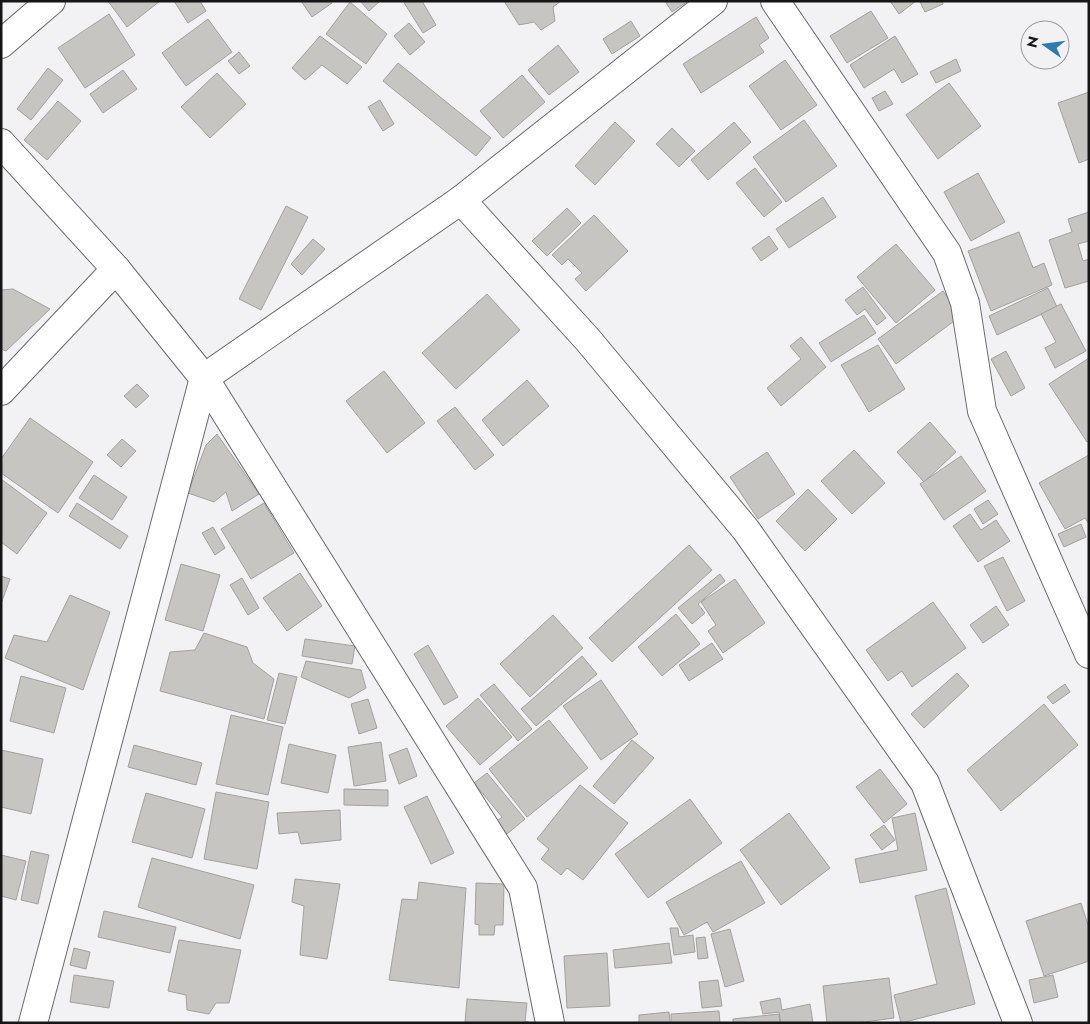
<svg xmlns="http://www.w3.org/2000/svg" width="1090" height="1024" font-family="Jost,sans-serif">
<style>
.building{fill:#c6c5c2;stroke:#a2a19e}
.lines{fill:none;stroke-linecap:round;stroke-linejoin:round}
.minor-casing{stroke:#6a6a6c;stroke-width:30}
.minor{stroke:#fff;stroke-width:28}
</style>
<rect width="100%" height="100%" fill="#f2f2f5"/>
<!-- building -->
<g class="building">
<path d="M108,1H160L127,27Z"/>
<path d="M174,1H200L206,11L188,23Z"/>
<path d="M301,1H331L332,3L312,17Z"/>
<path d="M360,1H380L369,11Z"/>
<path d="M403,1H422L436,25L423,33Z"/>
<path d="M504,1H561L553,7L555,21L541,30L534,22L519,25Z"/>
<path d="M665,1H688L672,12Z"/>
<path d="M890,1H916L899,14Z"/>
<path d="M942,1L943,4L925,12L920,2Z"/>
<path d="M350,2L387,34L366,64L326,34Z"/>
<path d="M871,11L888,38L847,63L830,36Z"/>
<path d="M109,14L135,55L85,88L58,48Z"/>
<path d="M756,17L769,38L759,45L764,52L701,93L683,64Z"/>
<path d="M208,19L232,52L186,86L162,53Z"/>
<path d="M631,21L640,36L612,54L603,39Z"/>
<path d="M409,23L425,42L410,55L394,36Z"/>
<path d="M320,36L362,67L347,84L322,65L305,80L292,68Z"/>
<path d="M895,36L918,74L902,83L894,69L864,88L850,65Z"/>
<path d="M558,45L579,72L549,95L528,70Z"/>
<path d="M239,52L250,66L239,74L228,61Z"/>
<path d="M956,59L961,71L936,83L930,72Z"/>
<path d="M785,60L817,105L781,130L749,86Z"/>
<path d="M398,63L491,138L476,156L383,81Z"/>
<path d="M48,68L63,80L31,120L17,109Z"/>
<path d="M123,70L137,89L103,113L90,94Z"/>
<path d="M217,73L246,104L210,138L181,107Z"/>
<path d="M522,75L545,102L503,138L480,111Z"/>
<path d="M949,83L981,126L938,159L906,115Z"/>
<path d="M885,91L893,104L879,111L872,98Z"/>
<path d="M1089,92V159L1079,163L1058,103Z"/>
<path d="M380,100L394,124L383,131L368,107Z"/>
<path d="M58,101L81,121L47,160L24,140Z"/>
<path d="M804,120L837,166L786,202L753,157Z"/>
<path d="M615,122L635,141L595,185L575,166Z"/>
<path d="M734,122L751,142L708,180L691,160Z"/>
<path d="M672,128L695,151L679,167L656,144Z"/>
<path d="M755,168L782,202L764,217L736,183Z"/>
<path d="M978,173L1005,222L971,241L944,192Z"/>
<path d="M823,197L836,217L789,248L776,229Z"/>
<path d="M286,206L308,217L261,310L239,299Z"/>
<path d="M567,208L581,223L547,256L532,241Z"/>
<path d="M1089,212V241L1078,244L1083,261L1089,259V281L1065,288L1049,240L1072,232L1068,219Z"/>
<path d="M594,215L628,251L586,291L575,279L582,273L568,259L562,265L552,255Z"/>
<path d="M1019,232L1033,268L1044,263L1052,285L991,311L968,251Z"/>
<path d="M769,236L778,249L761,261L752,248Z"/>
<path d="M313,239L325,249L302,275L291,264Z"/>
<path d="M896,244L935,290L896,323L857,277Z"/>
<path d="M863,287L886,318L877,325L865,309L857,315L845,300Z"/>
<path d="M1048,288L1057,307L997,335L989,316Z"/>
<path d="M13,289L50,309L6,351L1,349V290Z"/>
<path d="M943,291L961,316L896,364L878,339Z"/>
<path d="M487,294L520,330L456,389L422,353Z"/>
<path d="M1061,304L1086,351L1055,368L1045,348L1056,342L1041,314Z"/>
<path d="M864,315L876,333L831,362L819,343Z"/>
<path d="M801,337L826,367L781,406L767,388L801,359L790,346Z"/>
<path d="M878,345L905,389L869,412L841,365Z"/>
<path d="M1006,351L1025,388L1011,396L991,359Z"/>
<path d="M1089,358V441L1087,442L1049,384Z"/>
<path d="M384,371L425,423L387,453L346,401Z"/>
<path d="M527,380L549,406L503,446L482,420Z"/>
<path d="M137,384L149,396L136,408L124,396Z"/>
<path d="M455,407L494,455L475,470L437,421Z"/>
<path d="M30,418L93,462L58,513L1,473V459Z"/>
<path d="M930,422L956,452L924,482L897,452Z"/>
<path d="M217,434L259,494L232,511L226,492L214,502L188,493L206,445Z"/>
<path d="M122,439L136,451L121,467L107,455Z"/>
<path d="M854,450L885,483L852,514L821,481Z"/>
<path d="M767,452L795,494L758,519L730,477Z"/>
<path d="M1089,455V524L1085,518L1065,529L1039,483Z"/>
<path d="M961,456L986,491L944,520L920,484Z"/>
<path d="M94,475L127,497L112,520L79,498Z"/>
<path d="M1,479L47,513L17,554L1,542Z"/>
<path d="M808,489L837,519L805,551L776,521Z"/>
<path d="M988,500L998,514L983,524L974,509Z"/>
<path d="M77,503L128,536L120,549L69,516Z"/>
<path d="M264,503L294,553L251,579L221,529Z"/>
<path d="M970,514L981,530L996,520L1010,541L978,562L953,526Z"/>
<path d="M1081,524L1086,537L1064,547L1058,534Z"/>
<path d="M213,527L225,548L215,555L202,533Z"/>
<path d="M689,545L712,570L612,662L589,638Z"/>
<path d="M1003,557L1025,601L1007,611L984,566Z"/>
<path d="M181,564L220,575L203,631L165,620Z"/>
<path d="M300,573L322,606L287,631L263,598Z"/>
<path d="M720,574L725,581L698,604L705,613L692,624L678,608Z"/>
<path d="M1,576L10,579L1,604Z"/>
<path d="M242,578L259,608L248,615L230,585Z"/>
<path d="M735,579L765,623L723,653L708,631L716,625L701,602Z"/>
<path d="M70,595L110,612L83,690L5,658L14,635L47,642Z"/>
<path d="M933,602L966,648L912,687L902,671L888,681L866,650Z"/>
<path d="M996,606L1009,625L983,643L970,625Z"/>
<path d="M676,614L700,644L662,676L638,647Z"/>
<path d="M553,615L583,648L530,697L500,664Z"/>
<path d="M204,633L247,647L253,663L274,679L264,719L160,691L170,652L195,650Z"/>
<path d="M305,639L355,646L352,664L302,656Z"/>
<path d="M712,643L723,659L689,681L679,665Z"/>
<path d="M428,645L458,697L444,705L414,654Z"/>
<path d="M582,656L597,674L536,726L521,709Z"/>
<path d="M306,661L361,670L366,688L349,698L301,677Z"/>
<path d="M279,673L297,677L285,724L267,720Z"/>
<path d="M957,673L969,686L924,728L911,714Z"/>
<path d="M21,676L66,688L54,733L10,721Z"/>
<path d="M601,680L638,734L601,760L563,706Z"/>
<path d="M494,684L532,729L518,741L480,695Z"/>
<path d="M1065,684L1070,692L1053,704L1047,697Z"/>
<path d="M478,698L512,737L480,765L446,726Z"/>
<path d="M368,699L377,728L359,734L351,704Z"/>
<path d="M1044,704L1078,745L1001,811L967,770Z"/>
<path d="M231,715L283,727L268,795L216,784Z"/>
<path d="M549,720L588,768L527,817L489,769Z"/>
<path d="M632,740L654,758L614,804L593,786Z"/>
<path d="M381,742L386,781L354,786L348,747Z"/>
<path d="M289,744L336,755L328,793L281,783Z"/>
<path d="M134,745L202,763L196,785L128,767Z"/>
<path d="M407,748L417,776L399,784L389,755Z"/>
<path d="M1,750L43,759L31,814L1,807Z"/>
<path d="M880,769L907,804L884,823L856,787Z"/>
<path d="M487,773L525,819L507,834L497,821L502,817L474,783Z"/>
<path d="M580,785L628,823L583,880L567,868L561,875L541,859L549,849L537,839Z"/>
<path d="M344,789L388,790V806L344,805Z"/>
<path d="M216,792L269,802L257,869L204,859Z"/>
<path d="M146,793L205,809L192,858L132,842Z"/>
<path d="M427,796L454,853L431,864L404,807Z"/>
<path d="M690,799L722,843L648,898L615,854Z"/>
<path d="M340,810L341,840L301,844L298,832L279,834L277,813Z"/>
<path d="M789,813L830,868L781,905L740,850Z"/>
<path d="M915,813L927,870L860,883L855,859L898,850L892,818Z"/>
<path d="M884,825L895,840L882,850L870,835Z"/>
<path d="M31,851L49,855L38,904L21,900Z"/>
<path d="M1,855L26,861L16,900L1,896Z"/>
<path d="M152,858L254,885L240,939L138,907Z"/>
<path d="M741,861L765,903L713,932L707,922L684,935L666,902Z"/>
<path d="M295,879L340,884L327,959L300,955L304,906L292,902Z"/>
<path d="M419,882L466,888L459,988L389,980L402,899L417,900Z"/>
<path d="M476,883L504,884L503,925H495L494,935H479V925L475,924Z"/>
<path d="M946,888L975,1004L901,1023L894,995L937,984L915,896Z"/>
<path d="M1081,903L1089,928V961L1044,976L1026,921Z"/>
<path d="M104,911L176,927L170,953L98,937Z"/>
<path d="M670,928H678L679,937L693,935L695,952L674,955Z"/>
<path d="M730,929L744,981L725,987L711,934Z"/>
<path d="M705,937L708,958L698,959L696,938Z"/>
<path d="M179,940L241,950L229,1003H216L209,1014L187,1010L186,995L168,991Z"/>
<path d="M669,943L672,963L615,968L613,950Z"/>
<path d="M74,948L90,952L86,969L70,965Z"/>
<path d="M607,953L610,1006L567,1008L564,956Z"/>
<path d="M74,975L114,981L109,1008L70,1002Z"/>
<path d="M1053,975L1058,997L1034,1003L1029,980Z"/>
<path d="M889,978L894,1018L857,1023H827L823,986Z"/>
<path d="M718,980L722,1006L702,1008L699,982Z"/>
<path d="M780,998L782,1010L810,1004L813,1023H781L779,1012L763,1014L760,1002Z"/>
<path d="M467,999L527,1003L525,1021L531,1023H465Z"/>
<path d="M719,1011L720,1023H671V1014Z"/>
<path d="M669,1012L670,1023H639V1015Z"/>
<path d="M779,1014L780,1023H733V1019Z"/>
</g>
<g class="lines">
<defs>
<g id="minor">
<path d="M775,1L947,253L965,303L982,411L1089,654"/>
<path d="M1,44L51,1"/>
<path d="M1,143L116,269L204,378L523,888L550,1023"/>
<path d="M461,200L588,340L746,530L925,783L1018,1023"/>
<path d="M1,391L116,269"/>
<path d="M33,1023L204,378L461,200L713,1"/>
</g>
</defs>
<!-- minor casing -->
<use href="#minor" class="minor-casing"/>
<!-- minor -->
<use href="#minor" class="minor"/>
</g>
<!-- border -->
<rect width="1090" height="1024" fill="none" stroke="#161617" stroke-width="5"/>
<!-- north arrow -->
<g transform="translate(1045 45) rotate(284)"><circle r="24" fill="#f2f2f5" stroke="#9a9a9c"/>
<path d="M0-4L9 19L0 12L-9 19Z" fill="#327aae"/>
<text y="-8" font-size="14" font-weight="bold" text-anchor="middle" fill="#161617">N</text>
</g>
</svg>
